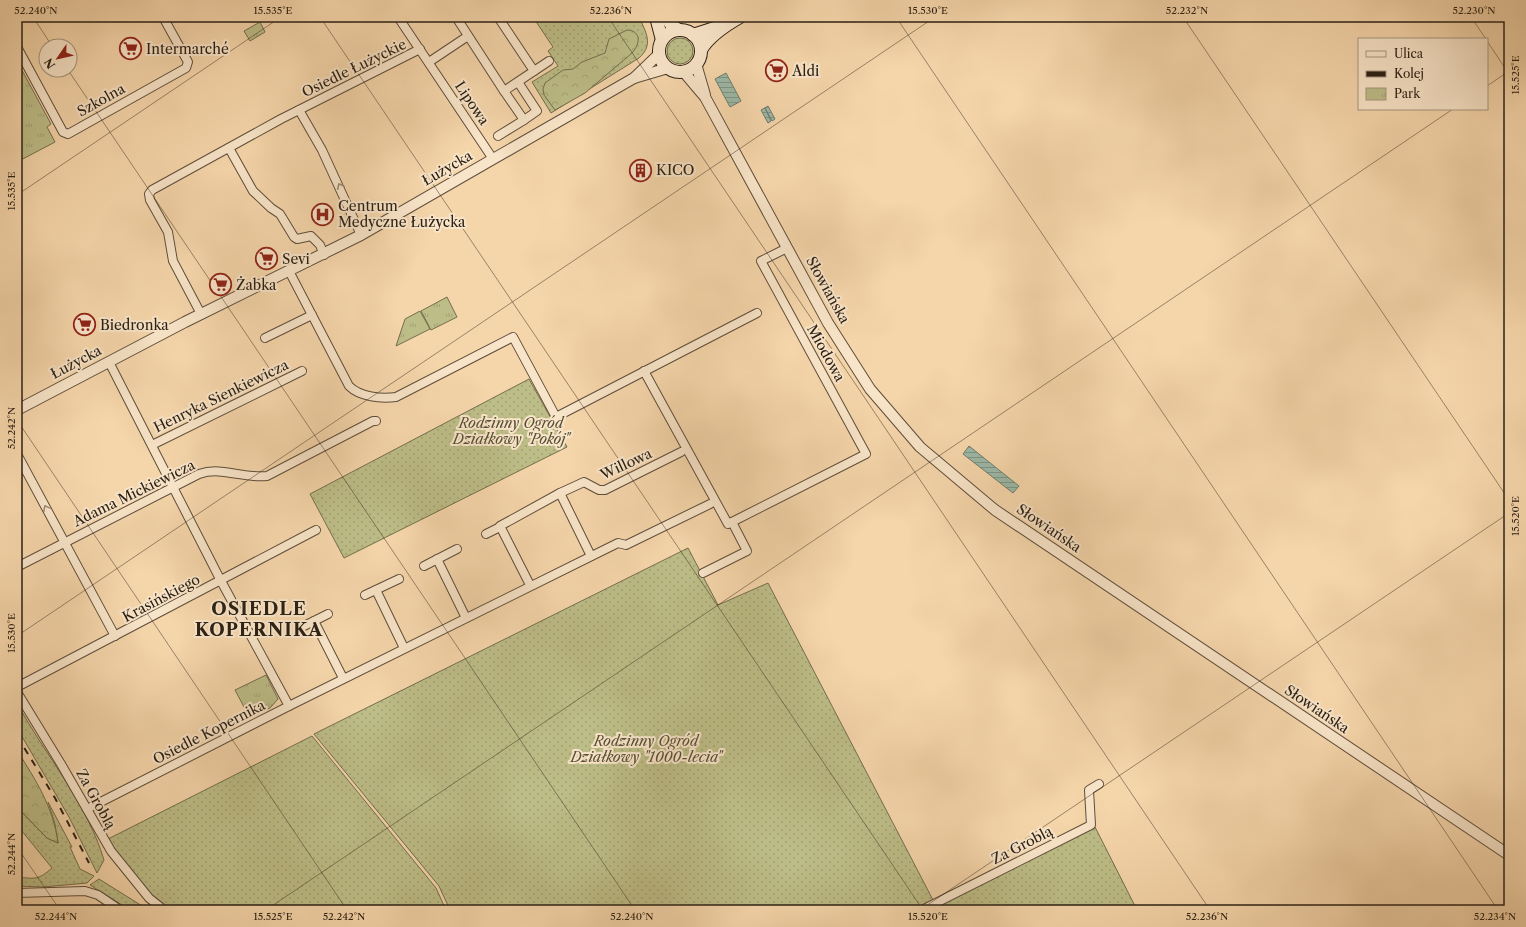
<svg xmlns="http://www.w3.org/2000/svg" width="1526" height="927" font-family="'Libre Caslon Text',serif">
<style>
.grass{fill:url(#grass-dots);stroke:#746e4e}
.forest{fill:url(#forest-crowns);stroke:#746e4e}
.park{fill:url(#park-tufts);stroke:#746e4e}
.water{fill:url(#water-rules);stroke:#6f7c6d}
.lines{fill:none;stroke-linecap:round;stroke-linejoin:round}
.minor-casing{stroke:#5e4d3a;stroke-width:10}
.tertiary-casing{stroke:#5e4d3a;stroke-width:12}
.secondary-casing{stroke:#2b2014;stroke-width:14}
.minor{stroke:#f8e4c8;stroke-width:8}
.tertiary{stroke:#f8e4c8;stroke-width:10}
.secondary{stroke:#f8e4c8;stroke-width:12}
.rail{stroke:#2b2014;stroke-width:2;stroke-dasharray:7 7;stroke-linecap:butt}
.oneway{stroke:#9c8c77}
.ticks{fill:none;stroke:#2b2014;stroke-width:1;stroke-opacity:0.45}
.labels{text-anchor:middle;stroke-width:4;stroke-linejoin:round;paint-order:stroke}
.poi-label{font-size:14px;fill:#2b2014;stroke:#f8e4c8;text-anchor:start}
.street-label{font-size:14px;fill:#2b2014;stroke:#f8e4c8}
.park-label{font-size:14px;font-style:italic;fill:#574f36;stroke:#f8e4c8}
.district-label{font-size:18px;font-weight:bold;letter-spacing:1px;fill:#2b2014;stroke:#f8e4c8}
.neatline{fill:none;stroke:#2b2014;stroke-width:1.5}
.ticks-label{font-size:10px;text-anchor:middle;fill:#2b2014}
</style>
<defs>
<pattern id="grass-dots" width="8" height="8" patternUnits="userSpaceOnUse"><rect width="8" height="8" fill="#bdbd87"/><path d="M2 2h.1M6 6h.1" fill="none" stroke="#a3a274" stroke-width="1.8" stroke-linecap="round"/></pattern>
<pattern id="forest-crowns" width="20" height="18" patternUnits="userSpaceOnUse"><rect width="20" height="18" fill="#bdbd87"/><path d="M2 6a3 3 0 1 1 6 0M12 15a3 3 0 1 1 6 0" fill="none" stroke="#a3a274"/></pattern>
<pattern id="park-tufts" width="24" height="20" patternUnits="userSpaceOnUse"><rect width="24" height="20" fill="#bdbd87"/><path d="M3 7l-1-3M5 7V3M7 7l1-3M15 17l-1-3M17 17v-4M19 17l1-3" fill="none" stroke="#a3a274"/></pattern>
<pattern id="water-rules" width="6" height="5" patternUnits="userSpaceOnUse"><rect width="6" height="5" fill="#9cb9a8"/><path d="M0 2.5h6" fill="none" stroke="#7f9688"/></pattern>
</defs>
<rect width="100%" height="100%" fill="#f5d5aa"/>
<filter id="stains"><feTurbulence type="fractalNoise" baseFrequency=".005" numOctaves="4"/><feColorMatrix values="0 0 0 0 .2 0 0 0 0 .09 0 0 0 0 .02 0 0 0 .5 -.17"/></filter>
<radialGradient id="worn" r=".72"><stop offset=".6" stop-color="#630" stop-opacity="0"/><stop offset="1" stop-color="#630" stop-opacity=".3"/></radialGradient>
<!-- grass -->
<g class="grass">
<path d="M533,17H639C646,32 654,45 639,58L551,113L532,82L558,66L548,51L553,47Z"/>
<circle cx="680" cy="51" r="13"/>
<path d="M529,379L567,447L344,558L310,494Z"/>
<path d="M688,548L718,605L768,583L933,900L912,910H450L439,886L314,734Z"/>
<path d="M17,703C45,755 87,803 104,860L97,873L69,817L17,728Z"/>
<path d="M312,736L436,888L446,910H169L157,903L106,840Z"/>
<path d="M48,802L72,847H70L80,869L94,876L87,883L43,887L17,886V877C36,879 38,880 52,868L17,825V807L47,838L58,843L55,824Z"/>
<path d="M1095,827L1137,910H930Z"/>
<path d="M99,879L147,909L149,910H130L90,885Z"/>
</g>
<!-- forest -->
<g class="forest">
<path d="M627,30C642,31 640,44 632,53L585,93L555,110L544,95L543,89L545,83L563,70L573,69L582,62L605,53L609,39Z"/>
<path d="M17,750C36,781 53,806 58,843L47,838L17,807Z"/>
</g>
<!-- park -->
<g class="park">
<path d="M260,22L265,32L250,41L244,31Z"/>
<path d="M17,61L51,124L47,127L55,142L17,162Z"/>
<path d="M447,297L457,317L431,330L421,311Z"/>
<path d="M420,311L430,329L396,346L405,319Z"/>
<path d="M266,675L278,699L270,708L257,714L251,704L244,707L235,690Z"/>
</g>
<!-- water -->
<g class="water">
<path d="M726,73L741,101L730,107L715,79Z"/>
<path d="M768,106L775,119L772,121L765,108L771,121L768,123L761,110Z"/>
<path d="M969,446L1019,486L1013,493L963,454Z"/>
</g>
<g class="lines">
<defs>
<g id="minor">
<path d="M398,17L493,159"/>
<path d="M456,17L504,91L534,71L498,17"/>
<path d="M17,47L63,132L68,134L186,68L188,62L163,17"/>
<path d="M429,62L468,36"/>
<path d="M534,71L549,61"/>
<path d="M504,91L524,120L537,111L518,82"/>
<path d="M299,110L322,150L361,235"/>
<path d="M498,136L524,120"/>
<path d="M229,148L253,191L271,208L280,214L294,237L297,239L311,236L320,245L324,255"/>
<path d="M289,271L349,386C360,397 381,399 396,397L513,337L556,417L757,313"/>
<path d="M201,314L173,261L168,232L150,200L149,194L152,190L281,119L420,49"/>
<path d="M265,338L312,315"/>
<path d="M109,362L221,581L289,706"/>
<path d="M644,371L728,524L866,454L761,261L787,248"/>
<path d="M152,445L302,371"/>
<path d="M17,454L115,636"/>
<path d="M560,493L584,482L599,490H605L681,452"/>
<path d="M486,534L500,527"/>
<path d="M437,559L466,618"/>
<path d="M424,566L457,549"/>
<path d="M17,567L199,474C222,466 243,479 267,476L373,421H376"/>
<path d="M703,573L747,551L732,522"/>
<path d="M530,585L500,526L560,493L591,556"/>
<path d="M376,590L404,648"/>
<path d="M365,595L399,579"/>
<path d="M314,621L343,678"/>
<path d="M302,627L328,614"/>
<path d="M17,687L316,530"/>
<path d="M17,692L61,764L111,851L149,898L164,910"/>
<path d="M87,809L289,706L618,543L626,545L710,504"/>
<path d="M17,893L85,891L98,895L120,910"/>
<path d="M922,910L1091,825L1089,790L1099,784"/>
</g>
<g id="tertiary">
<path d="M696,64L705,95"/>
<path d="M683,71L705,97L828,323L870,389L920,447L995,510L1509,855"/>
<path d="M634,78L668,68"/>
<path d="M17,410L185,322L361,235L634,78L660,53"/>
</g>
<g id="secondary">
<path d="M656,17L662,40"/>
<path d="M666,17L672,26L679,30"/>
<circle cx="680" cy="51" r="21"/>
<path d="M693,35L724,25"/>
<path d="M701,50C709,36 726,25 740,17"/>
</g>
</defs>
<!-- minor casing -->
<use href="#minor" class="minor-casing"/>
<!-- tertiary casing -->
<use href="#tertiary" class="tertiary-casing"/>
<!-- secondary casing -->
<use href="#secondary" class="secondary-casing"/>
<!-- minor -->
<use href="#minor" class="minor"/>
<!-- tertiary -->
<use href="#tertiary" class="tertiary"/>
<!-- secondary -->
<use href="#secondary" class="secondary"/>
<!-- rail -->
<path class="rail" d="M17,736L55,798L89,863"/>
</g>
<!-- one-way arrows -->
<defs><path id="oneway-chevron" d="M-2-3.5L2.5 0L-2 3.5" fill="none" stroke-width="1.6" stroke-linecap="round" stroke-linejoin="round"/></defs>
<g class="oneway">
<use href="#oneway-chevron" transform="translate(340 186) rotate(-115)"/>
<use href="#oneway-chevron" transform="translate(46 508) rotate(-118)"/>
</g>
<!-- ticks -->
<path class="ticks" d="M33,17L52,46M320,17L923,910M608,17L1210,910M896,17L1498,910M1183,17L1509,500M1471,17L1486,39M1487,41L1509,74M68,70L635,910M1487,86L1509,71M17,195L281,17M17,420L347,910M17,636L935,17M17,847L60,910M266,910L1453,109M920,910L1509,513"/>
<!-- icons -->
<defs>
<symbol id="supermarket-ring" viewBox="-11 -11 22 22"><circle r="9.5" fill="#f8e4c8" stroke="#8f2418" stroke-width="1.5"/><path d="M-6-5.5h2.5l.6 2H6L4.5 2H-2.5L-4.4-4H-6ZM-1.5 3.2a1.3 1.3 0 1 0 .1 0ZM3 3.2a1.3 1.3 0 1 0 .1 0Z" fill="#8f2418"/></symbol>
<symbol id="building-ring" viewBox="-11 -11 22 22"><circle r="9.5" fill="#f8e4c8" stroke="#8f2418" stroke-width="1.5"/><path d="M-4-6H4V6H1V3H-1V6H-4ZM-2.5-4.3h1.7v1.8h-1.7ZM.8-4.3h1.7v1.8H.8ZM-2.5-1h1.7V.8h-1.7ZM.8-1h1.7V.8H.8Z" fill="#8f2418"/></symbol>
<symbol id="hospital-ring" viewBox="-11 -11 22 22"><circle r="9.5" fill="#f8e4c8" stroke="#8f2418" stroke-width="1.5"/><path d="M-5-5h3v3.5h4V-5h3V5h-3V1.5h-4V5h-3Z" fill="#8f2418"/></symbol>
</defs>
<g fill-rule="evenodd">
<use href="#supermarket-ring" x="118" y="36" width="25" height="25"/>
<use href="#supermarket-ring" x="764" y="58" width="25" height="25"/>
<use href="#building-ring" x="628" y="158" width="25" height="25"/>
<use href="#hospital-ring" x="310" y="202" width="25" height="25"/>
<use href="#supermarket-ring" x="254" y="246" width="25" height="25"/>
<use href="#supermarket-ring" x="208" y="272" width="25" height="25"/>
<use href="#supermarket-ring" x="72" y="312" width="25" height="25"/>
</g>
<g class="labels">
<!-- poi labels -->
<g class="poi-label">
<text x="146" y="54">Intermarché</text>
<text x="792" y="76">Aldi</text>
<text x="656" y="175">KICO</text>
<text x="338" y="211">Centrum<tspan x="338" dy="16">Medyczne Łużycka</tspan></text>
<text x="282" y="264">Sevi</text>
<text x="236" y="290">Żabka</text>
<text x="100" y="330">Biedronka</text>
</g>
<!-- street labels -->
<g class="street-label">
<text transform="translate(354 68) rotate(-26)" y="5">Osiedle Łużyckie</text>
<text transform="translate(101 100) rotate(-29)" y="5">Szkolna</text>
<text transform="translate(472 103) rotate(56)" y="5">Lipowa</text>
<text transform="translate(447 168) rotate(-30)" y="5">Łużycka</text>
<text transform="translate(828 290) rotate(61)" y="5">Słowiańska</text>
<text transform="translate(826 353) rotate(61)" y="5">Miodowa</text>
<text transform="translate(76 362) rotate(-28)" y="5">Łużycka</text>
<text transform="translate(221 396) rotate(-26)" y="5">Henryka Sienkiewicza</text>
<text transform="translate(626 464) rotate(-25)" y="5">Willowa</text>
<text transform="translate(134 493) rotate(-26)" y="5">Adama Mickiewicza</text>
<text transform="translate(1049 528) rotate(34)" y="5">Słowiańska</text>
<text transform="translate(161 598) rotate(-28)" y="5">Krasińskiego</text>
<text transform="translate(1317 709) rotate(34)" y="5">Słowiańska</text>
<text transform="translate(209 732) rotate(-27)" y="5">Osiedle Kopernika</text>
<text transform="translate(96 799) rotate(61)" y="5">Za Groblą</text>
<text transform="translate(1022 845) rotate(-27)" y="5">Za Groblą</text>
</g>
<!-- park labels -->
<g class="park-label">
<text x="511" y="428">Rodzinny Ogród<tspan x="511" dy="16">Działkowy "Pokój"</tspan></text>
<text x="646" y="746">Rodzinny Ogród<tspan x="646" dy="16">Działkowy "1000-lecia"</tspan></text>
</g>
<!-- district labels -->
<g class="district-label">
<text x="259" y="615">OSIEDLE<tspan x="259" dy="21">KOPERNIKA</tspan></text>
</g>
</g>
<!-- margin -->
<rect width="1526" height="927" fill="none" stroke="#f5d5aa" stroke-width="44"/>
<!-- legend -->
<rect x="1358" y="38" width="130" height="72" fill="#f8e4c8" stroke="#a69680"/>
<rect x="1366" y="51" width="20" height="6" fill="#f8e4c8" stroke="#a69680"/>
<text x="1394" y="58" font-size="12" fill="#2b2014">Ulica</text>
<rect x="1366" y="71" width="20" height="6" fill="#2b2014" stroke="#a69680"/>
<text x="1394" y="78" font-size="12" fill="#2b2014">Kolej</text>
<rect x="1366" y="88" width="20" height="12" fill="url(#park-tufts)" stroke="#a69680"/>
<text x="1394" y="98" font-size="12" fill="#2b2014">Park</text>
<!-- north arrow -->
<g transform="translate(58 58) rotate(236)"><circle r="19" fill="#f8e4c8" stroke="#a69680"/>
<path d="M0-3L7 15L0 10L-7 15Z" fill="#8f2418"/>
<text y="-6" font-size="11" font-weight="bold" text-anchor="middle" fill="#2b2014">N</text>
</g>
<rect x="22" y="22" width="1482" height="883" class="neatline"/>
<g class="ticks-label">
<text x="36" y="14">52.240°N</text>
<text x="273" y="14">15.535°E</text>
<text x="611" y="14">52.236°N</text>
<text x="928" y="14">15.530°E</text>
<text x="1187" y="14">52.232°N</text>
<text x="1474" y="14">52.230°N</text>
<text transform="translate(1515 75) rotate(-90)" y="4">15.525°E</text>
<text transform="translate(11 191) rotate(-90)" y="4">15.535°E</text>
<text transform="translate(11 428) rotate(-90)" y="4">52.242°N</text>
<text transform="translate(1515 516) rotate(-90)" y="4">15.520°E</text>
<text transform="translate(11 633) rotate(-90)" y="4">15.530°E</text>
<text transform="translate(11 854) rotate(-90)" y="4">52.244°N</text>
<text x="56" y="920">52.244°N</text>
<text x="273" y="920">15.525°E</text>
<text x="344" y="920">52.242°N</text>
<text x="632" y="920">52.240°N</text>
<text x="928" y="920">15.520°E</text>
<text x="1207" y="920">52.236°N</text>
<text x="1495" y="920">52.234°N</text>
</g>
<rect width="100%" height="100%" filter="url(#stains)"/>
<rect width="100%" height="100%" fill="url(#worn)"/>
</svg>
